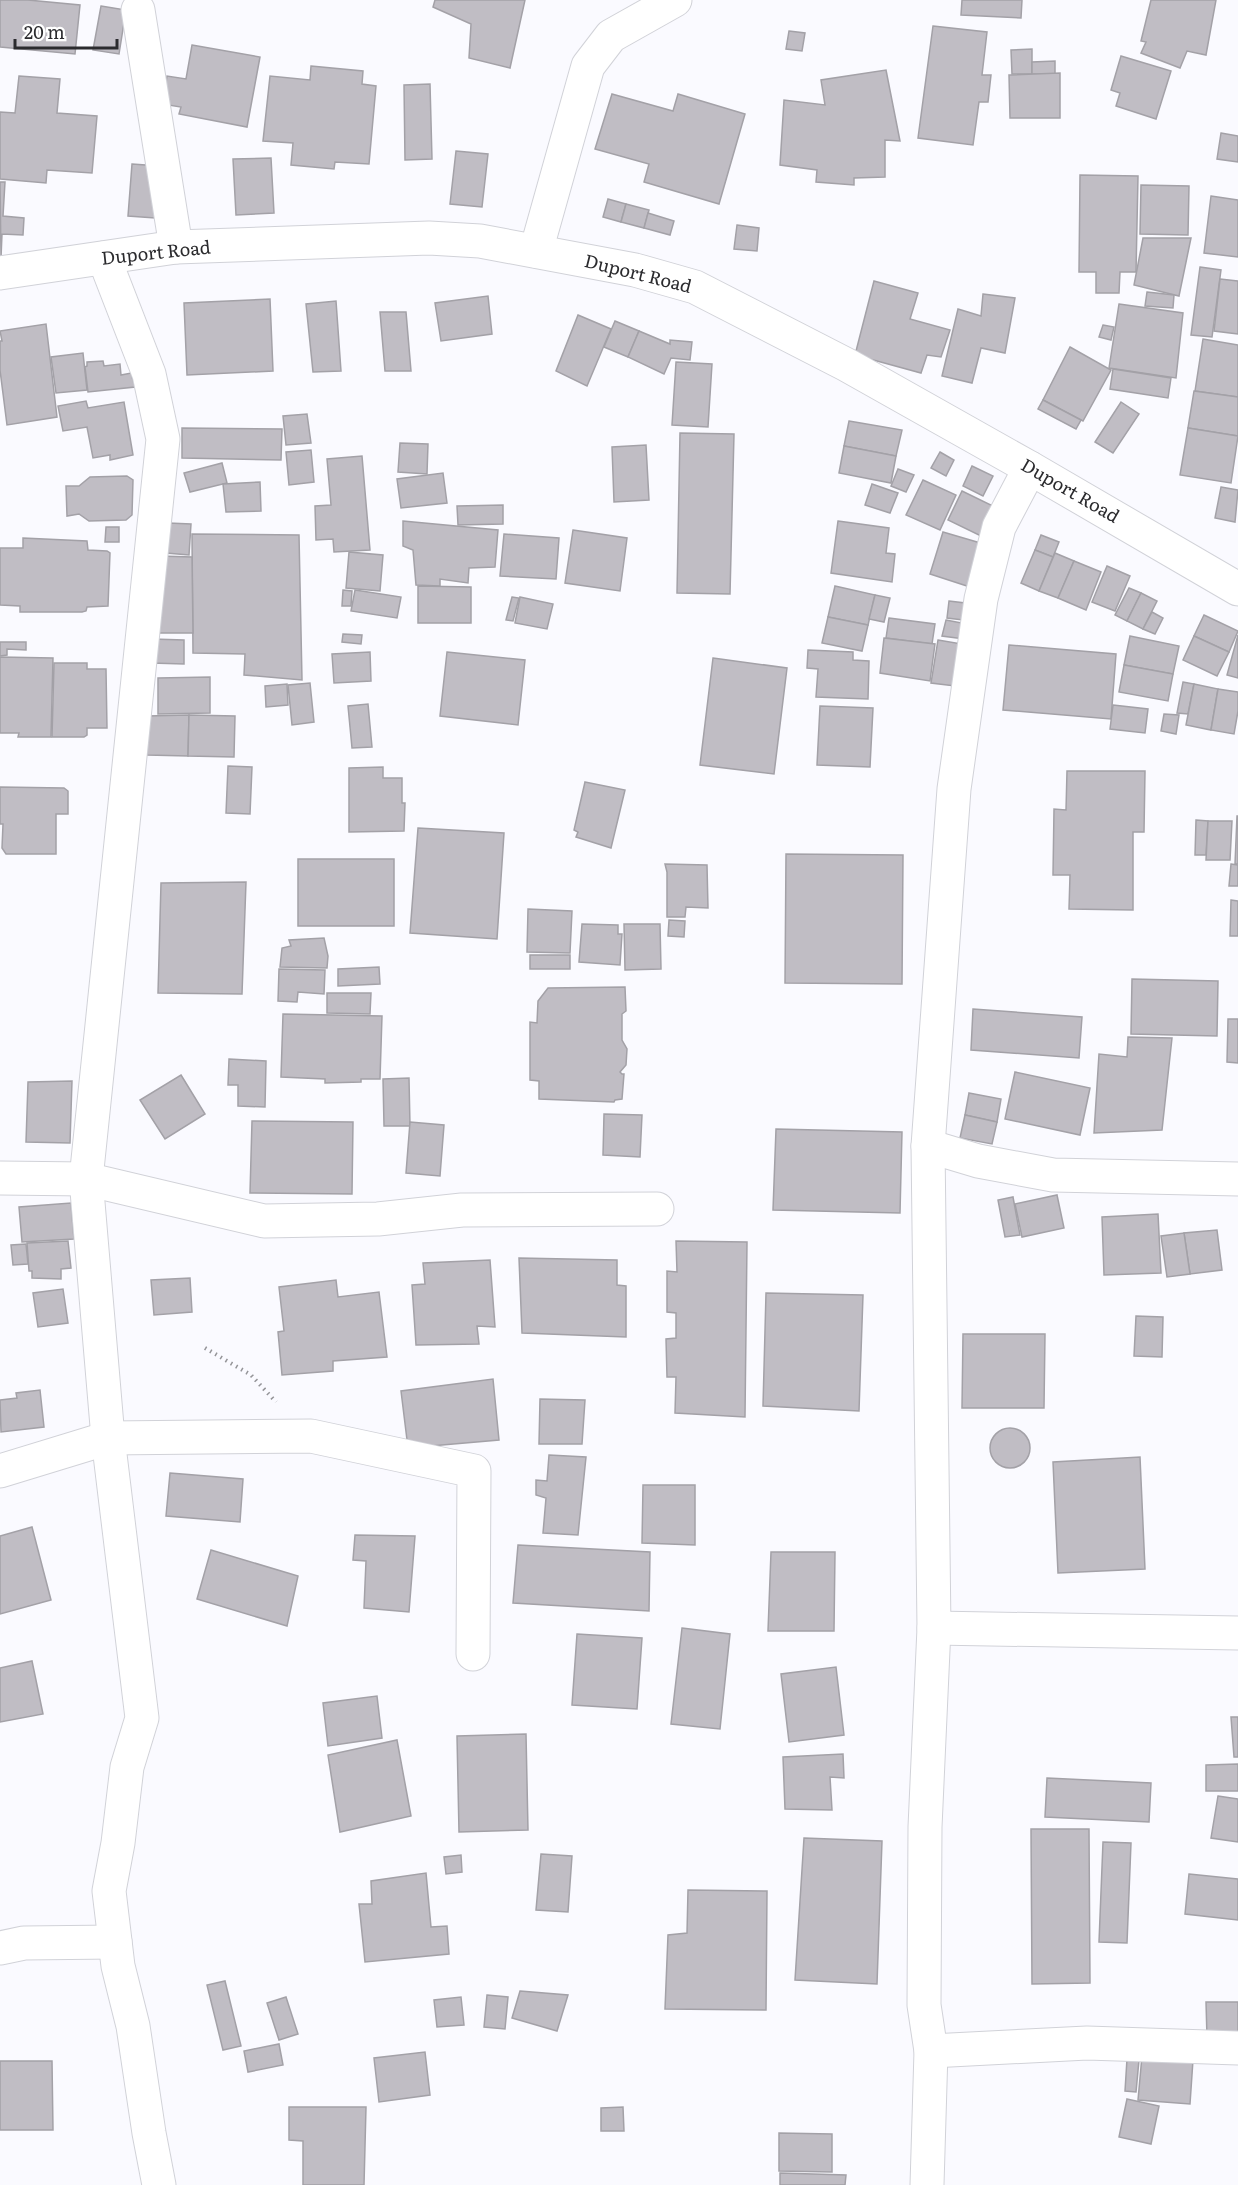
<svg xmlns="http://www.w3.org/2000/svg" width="1238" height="2185" font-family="Literata,serif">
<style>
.building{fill:#c0bdc4;stroke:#a3a1a7;stroke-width:1.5}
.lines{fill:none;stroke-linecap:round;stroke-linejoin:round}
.street-casing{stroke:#d1d2d8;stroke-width:35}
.secondary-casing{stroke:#d1d2d8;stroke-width:35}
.path{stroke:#949498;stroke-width:4;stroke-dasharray:1.5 4.5;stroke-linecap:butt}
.street{stroke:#fff;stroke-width:33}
.secondary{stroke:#fff;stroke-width:33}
.labels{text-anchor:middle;stroke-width:6;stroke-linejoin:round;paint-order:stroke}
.street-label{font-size:18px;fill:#2b2b2e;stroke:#fff}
</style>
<rect width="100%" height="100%" fill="#fafaff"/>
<!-- building -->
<g class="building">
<path d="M0,0H28L80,5L75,54L0,47Z"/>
<path d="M435,0H525L510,68L469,58L471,24L433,7Z"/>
<path d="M962,0H1022L1021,18L961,15Z"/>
<path d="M1151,0H1216L1206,55L1187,51L1180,68L1141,53L1146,42L1141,41Z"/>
<path d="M101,6L126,10L119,54L93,50Z"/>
<path d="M933,26L987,32L982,75H991L988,102H979L973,145L918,138Z"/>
<path d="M789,31L805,33L802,51L786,49Z"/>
<path d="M192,45L260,57L247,127L179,114L181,107L162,104L167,76L186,79Z"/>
<path d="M1032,49V74H1012L1011,50Z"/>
<path d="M1121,56L1171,71L1156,119L1116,106L1120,93L1111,90Z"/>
<path d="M1055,61V74H1032V62Z"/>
<path d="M311,66L363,71L362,84L376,86L369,164L335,162L334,169L291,165L293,143L263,141L270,76L310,80Z"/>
<path d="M886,70L900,141L885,140V177L854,178V185L816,182L817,170L780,165L784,100L825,105L821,80Z"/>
<path d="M1060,73V118H1010L1009,75Z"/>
<path d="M19,76L60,79L57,113L97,116L92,173L47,170L46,183L0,179V112L15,113Z"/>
<path d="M430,84L432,159L405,160L404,85Z"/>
<path d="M612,94L673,111L678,94L745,114L719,204L644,182L649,164L595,149Z"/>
<path d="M1221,133L1238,136V162L1217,159Z"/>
<path d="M456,151L488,154L482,207L450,204Z"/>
<path d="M271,158L274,213L236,215L233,159Z"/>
<path d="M132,164L159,166L155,218L128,216Z"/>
<path d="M1080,175L1138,176L1136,272H1120L1119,293H1096V272H1079Z"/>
<path d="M0,182H5L3,216L24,218L23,235L2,234L1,258Z"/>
<path d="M1141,185L1189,186L1188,235L1140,234Z"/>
<path d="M1211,196L1238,200V257L1204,253Z"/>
<path d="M608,199L626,204L621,222L603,217Z"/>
<path d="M626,204L649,210L644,228L621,222Z"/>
<path d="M648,213L674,221L670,235L644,228Z"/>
<path d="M737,225L759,228L757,251L734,249Z"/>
<path d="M1143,238H1191L1179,296L1134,285Z"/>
<path d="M1200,267L1221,270L1212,337L1191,335Z"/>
<path d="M1220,279L1238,281V334L1214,331Z"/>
<path d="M874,281L918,293L910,319L950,330L941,357L927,355L921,373L855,355Z"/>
<path d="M1147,292L1174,295L1173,308L1145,306Z"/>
<path d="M983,294L1015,298L1005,353L981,348L972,383L942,376L958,309L981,316Z"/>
<path d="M488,296L492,334L441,341L435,303Z"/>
<path d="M270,299L273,371L187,375L184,303Z"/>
<path d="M336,301L341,371L313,372L306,304Z"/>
<path d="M1119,304L1183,313L1176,378L1109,368Z"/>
<path d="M380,312H406L411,371H385Z"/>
<path d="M578,315L611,329L587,386L556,371Z"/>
<path d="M615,321L639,331L628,357L604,347Z"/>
<path d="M46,324L57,417L7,425L0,370V341H2L0,331Z"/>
<path d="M1103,325L1114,327L1111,340L1099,337Z"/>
<path d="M639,331L670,344V340L692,342L690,360L671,358L664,374L628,357Z"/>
<path d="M1203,339L1238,345V397L1195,391Z"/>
<path d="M1070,347L1111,370L1083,421L1043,400Z"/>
<path d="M83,353L87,390L56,393L51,357Z"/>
<path d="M103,361L104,366L120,364L121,375L131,373L135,387L88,392L85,367L87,366V362Z"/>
<path d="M676,362L712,364L708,427L672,425Z"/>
<path d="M1113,369L1171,378L1168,398L1110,389Z"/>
<path d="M1194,391L1238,397V436L1188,428Z"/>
<path d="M1043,400L1081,420L1076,429L1038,409Z"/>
<path d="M86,401L88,408L124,402L133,455L110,460V455L93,458L87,427L63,431L58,406Z"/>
<path d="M1121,402L1139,414L1113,453L1095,442Z"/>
<path d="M307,414L311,443L286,445L283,416Z"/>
<path d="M849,421L902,430L896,456L844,446Z"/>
<path d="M182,428L282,429L281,460L182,458Z"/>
<path d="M1188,428L1238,436L1231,483L1180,475Z"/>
<path d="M680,433L734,434L730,594L677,593Z"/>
<path d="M400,443L428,444L427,474L398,472Z"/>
<path d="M646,445L649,500L614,502L612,447Z"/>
<path d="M844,446L896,456L891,483L839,473Z"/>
<path d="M311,450L314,482L289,485L286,452Z"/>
<path d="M940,452L954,460L946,476L931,468Z"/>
<path d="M362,456L370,550L334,552L333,539L316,540L315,506L331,505L327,459Z"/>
<path d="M222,463L227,483L190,492L184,473Z"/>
<path d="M972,466L993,476L983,496L963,486Z"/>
<path d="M898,469L914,475L906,492L891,486Z"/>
<path d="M443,473L447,503L401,508L397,479Z"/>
<path d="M127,476L133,480L132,515L126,520L89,521L79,514L67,516L66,486H79L90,477Z"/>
<path d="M923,480L956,495L940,530L906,515Z"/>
<path d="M260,482L261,511L226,512L223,484Z"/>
<path d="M872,484L898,493L890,513L865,505Z"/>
<path d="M1221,487L1238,490L1235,522L1215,518Z"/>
<path d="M962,491L995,507L981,536L948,520Z"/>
<path d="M503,505V524L458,525L457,506Z"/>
<path d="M403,521L498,530L495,567L469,568L468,583L440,579V586L416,585L413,550L403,546Z"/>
<path d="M838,521L889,528L886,553L895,554L892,582L831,573Z"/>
<path d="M168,523L191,524L189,555L166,553Z"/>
<path d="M106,527H119V542H105Z"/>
<path d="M573,530L627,538L620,591L565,583Z"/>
<path d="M943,532L984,544L970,587L930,574Z"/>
<path d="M192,534L299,535L302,680L244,675L245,654L193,653Z"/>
<path d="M504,534L559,538L556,579L500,576Z"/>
<path d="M1041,535L1059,542L1053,557L1035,550Z"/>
<path d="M23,538L87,541L88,550L107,551L110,553L108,606L87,607L86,611L82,612H20V606L0,605V548H23Z"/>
<path d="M1035,550L1053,557L1039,591L1021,583Z"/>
<path d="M349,552L383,555L380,591L346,588Z"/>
<path d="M1055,553L1074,561L1058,598L1039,591Z"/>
<path d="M159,556L192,557L193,633H159Z"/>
<path d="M1074,561L1101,572L1086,610L1058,598Z"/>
<path d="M1107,566L1130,576L1115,611L1092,602Z"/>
<path d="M418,586L471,587V623H418Z"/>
<path d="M835,586L875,595L868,625L828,617Z"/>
<path d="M1129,588L1141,593L1127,621L1115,615Z"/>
<path d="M343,590L352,591L351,606H342Z"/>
<path d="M355,590L401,597L397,618L351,611Z"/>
<path d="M1141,593L1157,601L1143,629L1127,621Z"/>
<path d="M875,595L890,598L884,622L869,619Z"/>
<path d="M512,597L519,598L513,621L506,620Z"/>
<path d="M520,597L553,604L547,629L515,623Z"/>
<path d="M949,601L965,603L963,620L947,618Z"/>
<path d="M1152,612L1163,618L1155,634L1143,629Z"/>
<path d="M1204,615L1238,631L1229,652L1194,636Z"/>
<path d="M828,617L868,625L862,651L822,643Z"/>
<path d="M889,618L935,624L932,644L886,638Z"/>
<path d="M946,620L967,624L964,639L942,636Z"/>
<path d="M343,634L362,635L361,644L342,642Z"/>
<path d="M1238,635V678L1227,675Z"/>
<path d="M1130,636L1179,646L1173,674L1124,665Z"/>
<path d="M1194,636L1229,652L1217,676L1183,660Z"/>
<path d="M884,638L935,644L930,681L880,673Z"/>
<path d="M152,639L184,640V664L151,663Z"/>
<path d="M938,640L962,644L955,686L931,683Z"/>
<path d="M0,642H26V650L7,649V655L0,656Z"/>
<path d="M1009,645L1116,654L1111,719L1003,710Z"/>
<path d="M808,650L853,652V660L869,661L868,699L816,697L818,669L807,668Z"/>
<path d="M370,652L371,681L334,683L332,654Z"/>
<path d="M447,652L525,660L518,725L440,716Z"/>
<path d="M0,657L53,658L51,737H18L19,733H0Z"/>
<path d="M713,658L787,668L774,774L700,765Z"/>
<path d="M54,663H87V669H106L107,728H87V735L84,737H52Z"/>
<path d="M1124,665L1173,674L1168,701L1119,692Z"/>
<path d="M210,677V713L158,714V678Z"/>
<path d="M1183,682L1194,684L1188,714L1177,713Z"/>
<path d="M310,683L314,722L292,725L288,685Z"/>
<path d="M287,684L288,705L266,707L265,686Z"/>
<path d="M1194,684L1218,689L1211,730L1186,725Z"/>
<path d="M1218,689L1238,692V711L1234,734L1211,730Z"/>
<path d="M368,704L372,747L352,748L348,706Z"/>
<path d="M1113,705L1148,709L1145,733L1110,729Z"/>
<path d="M820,706L873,708L870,767L817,765Z"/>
<path d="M1164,714L1179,715L1176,734L1161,731Z"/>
<path d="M189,715L188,756L147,755V716Z"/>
<path d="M189,715L235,716L234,757L188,756Z"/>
<path d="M228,766L252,767L250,814L226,813Z"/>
<path d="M383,767V778H402V803H405L404,831L349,832V768Z"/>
<path d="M1067,771H1145L1144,832H1133V910L1069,909L1070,875H1053L1054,809L1066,810Z"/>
<path d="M585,782L625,790L611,848L576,837L578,832L574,830Z"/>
<path d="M0,787L64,788L68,791V814H56V854H6L2,848L3,824H0Z"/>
<path d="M1237,816H1238V864H1235Z"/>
<path d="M1196,820L1208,821L1206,855H1195Z"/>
<path d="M1208,821H1232L1230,860H1206Z"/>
<path d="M418,828L504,833L497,939L410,933Z"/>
<path d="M786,854L903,855L902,984L785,983Z"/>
<rect x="298" y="859" width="96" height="67"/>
<path d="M665,864L707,865L708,908L686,907L685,917H667V872Z"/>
<path d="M1231,864L1238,865V886H1229Z"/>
<path d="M246,882L242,994L158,993L161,883Z"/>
<path d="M1231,900L1238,901V936H1230Z"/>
<path d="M528,909L572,911L570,953L527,952Z"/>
<path d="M669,920L685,921L684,937L668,936Z"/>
<path d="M582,924L618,925V934H622L620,965L579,962Z"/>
<path d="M624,924H660L661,969L625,970Z"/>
<path d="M324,938L328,956L327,968L280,967L282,948L291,946L289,940Z"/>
<rect x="530" y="955" width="40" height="14"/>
<path d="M379,967L380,984L338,986V969Z"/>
<path d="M279,969L325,970L324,994L298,992L297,1002L278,1001Z"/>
<path d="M1132,979L1218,981L1217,1036L1131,1034Z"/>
<path d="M625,987L626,1011L622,1014V1040L627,1049L626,1065L620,1072L622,1074H624L622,1099L615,1100L614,1102L539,1099V1081L530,1080V1022L537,1023L538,1001L548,988Z"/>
<path d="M327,993H371L370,1014L327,1013Z"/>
<path d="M973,1009L1082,1017L1079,1058L971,1050Z"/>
<path d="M283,1014L382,1016L380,1079H361V1082L325,1083V1079L281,1077Z"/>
<path d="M1228,1019H1238V1063L1227,1062Z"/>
<path d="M1128,1037L1172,1038L1162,1130L1094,1133L1099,1054L1127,1057Z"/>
<path d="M229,1059L266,1061L265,1107L238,1106V1085H228Z"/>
<path d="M1015,1072L1090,1088L1080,1135L1005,1119Z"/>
<path d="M181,1075L205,1114L165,1139L140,1100Z"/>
<path d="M409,1078L410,1126H384L383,1079Z"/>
<path d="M72,1081L70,1143L26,1142L28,1082Z"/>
<path d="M969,1093L1001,1099L997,1122L965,1115Z"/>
<path d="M604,1114L642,1115L640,1157L603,1155Z"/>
<path d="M965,1115L997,1122L992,1144L960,1138Z"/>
<path d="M252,1121L353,1122L352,1194L250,1193Z"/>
<path d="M410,1122L444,1125L440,1176L406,1173Z"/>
<path d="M776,1129L902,1132L900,1213L773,1210Z"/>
<path d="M1057,1195L1064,1228L1022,1237L1015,1204Z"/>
<path d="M1013,1197L1020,1235L1005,1237L998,1200Z"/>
<path d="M71,1203L74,1239L22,1242L19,1207Z"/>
<path d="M1158,1214L1161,1273L1104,1275L1102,1217Z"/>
<path d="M1217,1230L1222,1270L1190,1274L1184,1233Z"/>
<path d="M1184,1233L1190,1274L1167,1277L1161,1236Z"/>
<path d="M68,1241L71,1268L61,1269V1279L32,1278V1271H29L27,1243Z"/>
<path d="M676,1241L747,1242L745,1417L675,1413L676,1377H667L666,1339L676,1338V1313L667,1312V1271L677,1272Z"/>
<path d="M26,1244L28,1264L13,1265L11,1245Z"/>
<path d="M519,1258L617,1260V1285L626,1286V1337L522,1333Z"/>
<path d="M490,1260L495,1327L477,1326L479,1344L416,1345L412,1285L425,1284L423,1263Z"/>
<path d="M190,1278L192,1312L154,1315L151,1280Z"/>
<path d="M336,1280L338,1297L379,1292L387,1357L333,1361V1371L282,1375L278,1332L284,1331L279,1287Z"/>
<path d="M63,1289L68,1323L38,1327L33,1293Z"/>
<path d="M766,1293L863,1295L859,1411L763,1406Z"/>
<path d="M1136,1316L1163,1317L1162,1357L1134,1356Z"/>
<path d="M963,1334H1045L1044,1408H962Z"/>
<path d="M493,1379L499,1440L408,1448L401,1391Z"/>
<path d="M40,1390L44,1427L1,1432L0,1400L17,1398L16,1393Z"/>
<path d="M540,1399L585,1400L582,1444H539Z"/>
<circle cx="1010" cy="1448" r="20"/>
<path d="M549,1455L586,1457L578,1535L543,1533L546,1498L536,1495V1480L547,1481Z"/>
<path d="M1140,1457L1145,1569L1058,1573L1053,1462Z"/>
<path d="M170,1473L243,1479L240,1522L166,1516Z"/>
<path d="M643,1485H695V1545L642,1543Z"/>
<path d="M32,1527L51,1600L0,1614V1536Z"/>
<path d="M355,1535L415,1536L409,1612L364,1608L366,1561L353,1560Z"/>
<path d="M518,1545L650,1552L649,1611L513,1603Z"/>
<path d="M211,1550L298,1576L287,1626L197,1599Z"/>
<path d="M771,1552H835L834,1631H768Z"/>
<path d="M682,1628L730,1634L720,1729L671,1724Z"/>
<path d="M577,1634L642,1638L637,1709L572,1705Z"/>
<path d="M32,1661L43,1714L0,1722V1668Z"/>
<path d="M836,1667L844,1735L789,1742L781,1674Z"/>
<path d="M377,1696L382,1738L328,1746L323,1703Z"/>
<path d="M1231,1717H1238V1757H1234Z"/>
<path d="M526,1734L528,1830L459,1832L457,1736Z"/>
<path d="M397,1740L411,1816L340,1832L328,1755Z"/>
<path d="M843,1754L844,1778L830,1777L832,1810L785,1809L783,1757Z"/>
<path d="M1238,1764V1791H1206V1765Z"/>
<path d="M1047,1778L1151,1783L1149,1822L1045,1817Z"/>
<path d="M1218,1796L1238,1799V1842L1211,1838Z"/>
<path d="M1031,1829H1089L1090,1983L1032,1984Z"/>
<path d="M804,1838L882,1841L877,1984L795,1980Z"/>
<path d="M1103,1842L1131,1843L1127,1943L1099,1942Z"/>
<path d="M541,1854L572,1856L568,1912L536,1910Z"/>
<path d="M461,1855L462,1872L446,1874L444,1857Z"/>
<path d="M426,1873L431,1927L447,1926L449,1954L365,1962L359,1904H372L371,1881Z"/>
<path d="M1189,1874L1238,1879V1920L1185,1914Z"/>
<path d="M688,1890L767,1891L766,2010L665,2009L668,1935L687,1933Z"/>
<path d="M225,1981L241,2046L223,2050L207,1985Z"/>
<path d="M520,1991L568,1995L557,2031L512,2018Z"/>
<path d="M487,1995L508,1997L505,2029L484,2027Z"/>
<path d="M286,1997L298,2034L279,2040L267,2003Z"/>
<path d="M461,1997L464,2025L437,2027L434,2000Z"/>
<path d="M1206,2002H1238V2037H1207Z"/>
<path d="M279,2044L283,2065L248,2072L244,2051Z"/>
<path d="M425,2052L430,2095L379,2102L374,2058Z"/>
<path d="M1142,2056L1193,2060L1190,2104L1138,2100Z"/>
<path d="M1127,2059L1139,2060L1136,2092L1125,2091Z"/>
<path d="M0,2061H52L53,2130H0Z"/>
<path d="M1127,2099L1159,2106L1151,2144L1119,2137Z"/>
<path d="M289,2107H366L364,2185H303V2141L289,2140Z"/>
<path d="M623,2107L624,2131H601V2108Z"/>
<path d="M779,2133L832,2134V2172L779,2171Z"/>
<path d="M780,2173L846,2175L845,2185H780Z"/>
</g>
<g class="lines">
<defs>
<g id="street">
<path d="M138,10L176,247"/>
<path d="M536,251L588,66L611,36L675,0"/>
<path d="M104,258L149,374L163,439L86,1179L108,1438L142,1718L127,1767L118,1843L109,1891L118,1966L133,2026L149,2133L159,2185"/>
<path d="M928,1146L978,1161L1053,1175L1238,1179"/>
<path d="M0,1178L86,1179L264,1221L378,1219L462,1210L657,1209"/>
<path d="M0,1471L108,1438L311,1436L474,1471L473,1654"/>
<path d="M934,1628L1238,1633"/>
<path d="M0,1948L24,1943L115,1942"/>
<path d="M931,2051L1087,2043L1238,2048"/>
<path d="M927,2185L931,2051L924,2005L925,1827L934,1628L928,1146L954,789L981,599L999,527L1030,468"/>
</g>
<path id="secondary" d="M0,273L176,247L429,238L480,241L635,270L695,287L847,365L1030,468L1238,589"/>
</defs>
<!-- street casing -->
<use href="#street" class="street-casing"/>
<!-- secondary casing -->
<use href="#secondary" class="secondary-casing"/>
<!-- path -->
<path class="path" d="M205,1348L251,1375L276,1402"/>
<!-- street -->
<use href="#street" class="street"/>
<!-- secondary -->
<use href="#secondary" class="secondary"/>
</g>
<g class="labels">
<!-- street labels -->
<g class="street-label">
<text transform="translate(156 253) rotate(-6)" y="6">Duport Road</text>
<text transform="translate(638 274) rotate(14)" y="6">Duport Road</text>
<text transform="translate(1070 491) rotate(30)" y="6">Duport Road</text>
</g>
</g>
<!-- scale -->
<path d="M15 39v9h102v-9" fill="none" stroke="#2b2b2e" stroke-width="3"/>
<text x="24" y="39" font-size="18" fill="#2b2b2e" stroke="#ffffff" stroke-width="4.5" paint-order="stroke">20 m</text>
</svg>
